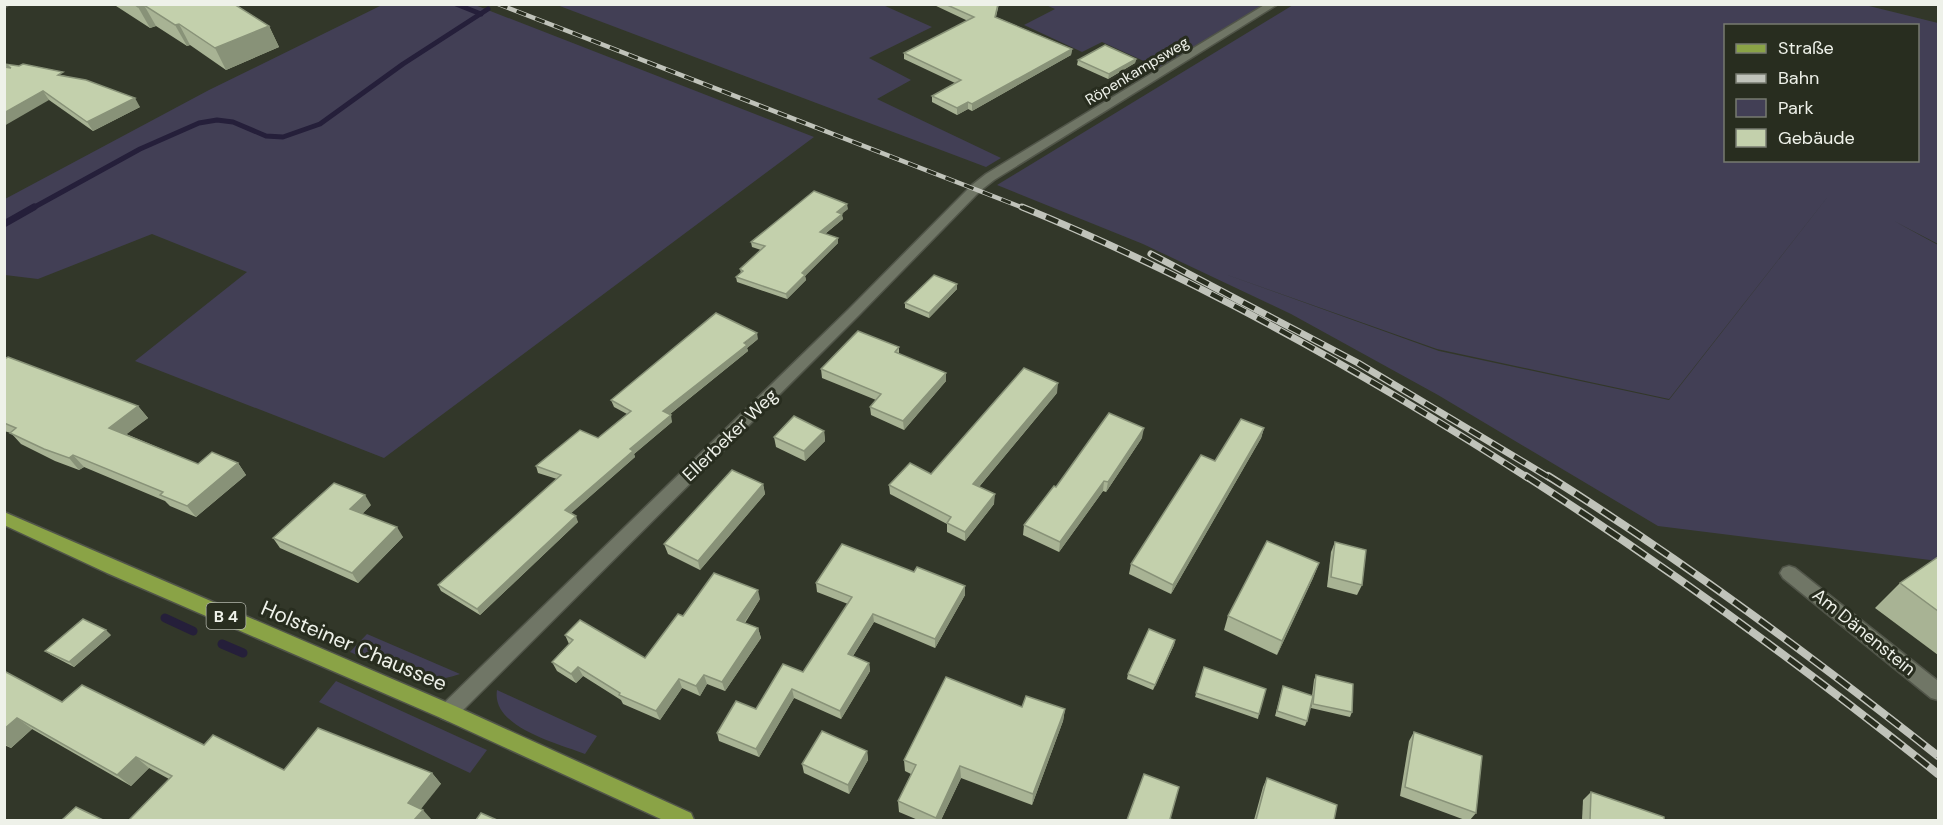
<svg xmlns="http://www.w3.org/2000/svg" width="1943" height="825" font-family="'DM Sans',sans-serif">
<style>
.green{fill:#423f55;fill-rule:evenodd}
.lines{fill:none;stroke-linecap:round;stroke-linejoin:round}
.stream-far2{stroke:#251f3a;stroke-width:5}
.stream-far1{stroke:#251f3a;stroke-width:7}
.stream{stroke:#251f3a;stroke-width:9}
.minor-casing{stroke:#515549;stroke-width:3}
.primary-casing{stroke:#515549;stroke-width:3}
.minor{fill:#707666;fill-rule:evenodd}
.primary{fill:#8aa346;fill-rule:evenodd}
.rail-far2-casing{stroke:#c0c3ba;stroke-width:4.5}
.rail-far1-casing{stroke:#c0c3ba;stroke-width:7}
.rail-casing{stroke:#c0c3ba;stroke-width:8}
.rail-far2{stroke:#282d1f;stroke-width:3;stroke-dasharray:10;stroke-linecap:butt}
.rail-far1{stroke:#282d1f;stroke-width:4.5;stroke-dasharray:13;stroke-linecap:butt}
.rail{stroke:#282d1f;stroke-width:5;stroke-dasharray:16;stroke-linecap:butt}
.wall{fill:#a8b394}
.shaded-wall{fill:#889278}
.building{fill:#c3d0ac;stroke:#889278;stroke-width:1.5}
.labels{text-anchor:middle;stroke-width:6;stroke-linejoin:round;paint-order:stroke}
.far-street-label{font-size:15px;fill:#eef1e9;stroke:#282d1f}
.shield{fill:#282d1f;stroke:#b3b6ac;stroke-width:1.5}
.shield-label{font-size:16px;font-weight:bold;fill:#eef1e9}
.street-label{font-size:18px;fill:#eef1e9;stroke:#282d1f}
.near-street-label{font-size:21px;fill:#eef1e9;stroke:#282d1f}
</style>
<rect width="100%" height="100%" fill="#323729"/>
<!-- green -->
<g class="green">
<path d="M1861,4L1938,23V244L1894,221L1938,245V561L1658,526L1438,395L1291,314L1143,244L997,185L1293,5ZM1726,26H1918V160H1726ZM1833,190L1669,400L1439,351L1222,273L1437,349L1669,399Z"/>
<path d="M382,5H475L814,137L384,458L135,361L247,272L152,234L38,279L5,275V199L209,90Z"/>
<path d="M557,5H883L932,27L869,58L911,80L877,99L1001,158L986,167Z"/>
<path d="M1046,5H1270L1159,68L1102,42L1082,52L1024,25L1055,9Z"/>
<path d="M367,634L460,674C416,690 390,669 350,652Z"/>
<path d="M336,681L487,750L470,773L319,702Z"/>
<path d="M497,690L597,736L585,754C557,743 491,727 497,690Z"/>
</g>
<g class="lines">
<!-- stream-far2 -->
<g class="stream-far2">
<path d="M456,4L481,14"/>
<path d="M31,209L140,149L199,123L217,120L233,122L266,136L283,137L320,124L403,64L488,9"/>
</g>
<!-- stream-far1 -->
<path class="stream-far1" d="M4,224L34,207"/>
<!-- stream -->
<g class="stream">
<path d="M165,618L193,631"/>
<path d="M222,644L243,653"/>
</g>
<defs>
<g id="minor">
<path d="M4,4H9L4,8Z"/>
<path d="M1266,4H1278L994,180L980,191L859,315L455,718L448,721L441,718L438,712L441,706L849,309L972,185L986,174Z"/>
<path d="M1789,566L1795,568L1938,681V700L1931,698L1783,578L1780,573L1783,568Z"/>
</g>
<path id="primary" d="M4,512L455,706L691,813L694,820H663L441,718L107,573L4,525Z"/>
</defs>
<!-- minor casing -->
<use href="#minor" class="minor-casing"/>
<!-- primary casing -->
<use href="#primary" class="primary-casing"/>
<!-- minor -->
<use href="#minor" class="minor"/>
<!-- primary -->
<use href="#primary" class="primary"/>
<defs>
<path id="rail-far2" d="M498,4L1026,209"/>
<g id="rail-far1">
<path d="M1022,207C1199,279 1368,375 1528,478"/>
<path d="M1151,254L1358,363L1550,478"/>
</g>
<g id="rail">
<path d="M1526,476C1669,568 1805,668 1938,774"/>
<path d="M1548,476C1684,561 1812,657 1938,756"/>
</g>
</defs>
<!-- rail-far2 casing -->
<use href="#rail-far2" class="rail-far2-casing"/>
<!-- rail-far1 casing -->
<use href="#rail-far1" class="rail-far1-casing"/>
<!-- rail casing -->
<use href="#rail" class="rail-casing"/>
<!-- rail-far2 -->
<use href="#rail-far2" class="rail-far2"/>
<!-- rail-far1 -->
<use href="#rail-far1" class="rail-far1"/>
<!-- rail -->
<use href="#rail" class="rail"/>
</g>
<!-- wall -->
<g class="wall">
<path d="M113,4H234L269,26L279,47L226,70L190,45L187,46L156,26L150,28Z"/>
<path d="M932,4H999L996,17L1072,49L1071,55L972,111L968,109L957,115L932,102V96L955,83L904,59V53L968,21Z"/>
<path d="M1136,59L1135,63L1108,79L1077,65L1078,60Z"/>
<path d="M4,64L66,76L140,107L93,131L49,100L7,68Z"/>
<path d="M848,209L841,214L843,219L825,234L838,238V243L805,276L806,280L787,299L737,282L736,277L741,273L740,269L761,250L752,247L751,242Z"/>
<path d="M957,284V289L929,318L905,308V303Z"/>
<path d="M758,339L747,348L748,351L669,415L672,422L634,454L635,457L571,513L578,522L480,615L441,591L438,585L557,479L538,473L536,466L598,438L627,414L614,407L611,400Z"/>
<path d="M899,347V354L946,373V381L904,430L871,415L870,407L876,400L822,378L821,369Z"/>
<path d="M4,359L138,406L148,418L126,434L198,464L238,463L246,475L196,517L170,506L165,501L84,467L79,470L55,461L21,444L11,433L4,431Z"/>
<path d="M1057,393L979,487L994,504L965,541L947,532V524L890,494L889,485L931,474Z"/>
<path d="M1264,428L1261,438L1171,594L1129,574L1131,564Z"/>
<path d="M824,431L825,441L805,461L776,447L774,437Z"/>
<path d="M1142,438L1106,492L1103,491L1059,552L1023,535L1024,525L1056,487Z"/>
<path d="M763,484L765,494L700,570L668,554L664,544Z"/>
<path d="M371,505L362,514L403,537L358,583L280,548L273,538Z"/>
<path d="M1335,542L1362,585L1357,595L1327,587L1331,552Z"/>
<path d="M1938,557V655L1875,608L1900,583Z"/>
<path d="M1319,563L1313,578L1277,655L1224,630L1228,616Z"/>
<path d="M816,583L965,595L935,648L874,622L853,656L869,663L870,671L841,719L794,698L759,757L719,741L717,733L756,709L803,672L848,604L817,592Z"/>
<path d="M760,599L745,623L758,628L761,638L725,691L707,684L700,696L682,688L660,720L623,704L621,700L583,676L576,683L557,671L552,662L569,644L565,635L645,658Z"/>
<path d="M111,635L74,667L51,655L45,651Z"/>
<path d="M1175,640L1174,645L1153,690L1127,679L1128,674Z"/>
<path d="M1204,667L1259,714L1258,719L1195,697Z"/>
<path d="M4,671L62,702L284,770L432,773L441,784L169,779L149,768L131,786L32,729L11,748L4,745Z"/>
<path d="M1316,675L1352,712L1350,717L1311,708L1312,702L1307,721L1305,726L1275,716L1283,686L1312,696L1314,680Z"/>
<path d="M1022,707L1065,709L1063,721L1032,805L961,778L941,820H918L899,812L898,801L911,774L905,771L904,760Z"/>
<path d="M1414,732L1476,813L1470,820H1465L1400,796L1409,741Z"/>
<path d="M867,751L868,760L849,794L804,773L802,764Z"/>
<path d="M1267,778L1334,820H1254L1263,787Z"/>
<path d="M1591,792L1664,820H1582L1583,800Z"/>
</g>
<!-- shaded-wall -->
<g class="shaded-wall">
<path d="M144,5L156,26L150,28L138,7Z"/>
<path d="M179,24L190,45L187,46L175,25Z"/>
<path d="M269,26L279,47L226,70L215,48Z"/>
<path d="M1072,49L1071,55L972,111V104Z"/>
<path d="M1136,59L1135,63L1108,79L1109,74Z"/>
<path d="M43,91L49,100L4,126V113Z"/>
<path d="M135,98L140,107L93,131L87,122Z"/>
<path d="M968,102V109L957,115V108Z"/>
<path d="M847,204L848,209L838,217L837,212Z"/>
<path d="M842,214L843,219L821,237L820,232Z"/>
<path d="M838,238V243L805,276L806,280L787,299L786,294L802,273Z"/>
<path d="M957,284V289L929,318V313Z"/>
<path d="M757,333L758,339L747,348L748,351L665,418L663,411Z"/>
<path d="M946,373V381L904,430L903,421Z"/>
<path d="M1058,383L1057,393L973,494V484Z"/>
<path d="M138,406L148,418L119,440L109,428Z"/>
<path d="M671,415L672,422L634,454L635,457L568,516L565,510L630,449Z"/>
<path d="M1144,428L1142,438L1106,492L1108,482Z"/>
<path d="M1264,428L1261,438L1171,594L1173,585Z"/>
<path d="M824,431L825,441L805,461L804,451Z"/>
<path d="M73,455L84,467L79,470L69,458Z"/>
<path d="M238,463L246,475L196,517L187,506Z"/>
<path d="M1104,481L1103,491L1059,552L1060,542Z"/>
<path d="M763,484L765,494L700,570L698,561Z"/>
<path d="M995,494L994,504L965,541V532Z"/>
<path d="M365,495L371,505L357,519L350,509Z"/>
<path d="M576,516L578,522L480,615L477,609Z"/>
<path d="M397,527L403,537L358,583L352,573Z"/>
<path d="M1319,563L1313,578L1277,655L1282,641Z"/>
<path d="M965,586V595L935,648V639Z"/>
<path d="M758,590L760,599L740,629L737,620Z"/>
<path d="M873,614L874,622L849,662L848,654Z"/>
<path d="M758,628L761,638L725,691L722,682Z"/>
<path d="M106,630L111,635L74,667L69,662Z"/>
<path d="M1175,640L1174,645L1153,690L1155,685Z"/>
<path d="M869,663L870,671L841,719L840,711Z"/>
<path d="M578,667L583,676L576,683L571,674Z"/>
<path d="M704,675L707,684L700,696L696,686Z"/>
<path d="M679,679L682,688L660,720L656,711Z"/>
<path d="M792,689L794,698L759,757L756,749Z"/>
<path d="M1065,709L1063,721L1032,805L1033,794Z"/>
<path d="M17,718L32,729L11,748L4,744V729Z"/>
<path d="M867,751L868,760L849,794L848,785Z"/>
<path d="M136,757L149,768L131,786L117,775Z"/>
<path d="M960,766L961,778L941,820H937L936,818Z"/>
<path d="M432,773L441,784L417,814L408,803Z"/>
<path d="M423,810L432,820H414Z"/>
</g>
<!-- building -->
<g class="building">
<path d="M134,4H234L269,26L215,48L179,24L175,25L144,5L138,7Z"/>
<path d="M945,4H998L995,17L1072,49L972,104L968,102L957,108L932,96L961,80L904,53L974,17Z"/>
<path d="M1105,45L1136,59L1109,74L1078,60Z"/>
<path d="M4,64L19,66L23,64L63,72L58,75L86,80L135,98L87,122L43,91L4,113V67L11,68Z"/>
<path d="M814,191L847,204L837,212L842,214L820,232L838,238L802,273L805,275L786,294L736,277L743,271L740,269L765,246L751,242Z"/>
<path d="M934,275L957,284L929,313L905,303Z"/>
<path d="M716,313L757,333L744,343L747,345L663,411L671,415L630,449L633,451L565,510L576,516L477,609L438,585L561,475L536,466L580,430L598,438L631,411L611,400Z"/>
<path d="M858,331L899,347L895,352L946,373L903,421L870,407L881,394L821,369Z"/>
<path d="M8,357L138,406L109,428L198,464L212,452L238,463L187,506L160,495L163,492L73,455L69,458L44,449L10,433L16,428L4,423V359Z"/>
<path d="M1024,368L1058,383L973,484L995,494L965,532L947,523L951,517L889,485L910,463L931,474Z"/>
<path d="M1109,413L1144,428L1108,482L1104,481L1060,542L1024,525L1054,486L1056,487Z"/>
<path d="M794,416L824,431L804,451L774,437Z"/>
<path d="M1241,419L1264,428L1173,585L1131,564L1201,455L1215,461Z"/>
<path d="M732,470L763,484L698,561L664,544Z"/>
<path d="M334,483L365,495L350,509L397,527L352,573L273,538Z"/>
<path d="M1267,541L1319,563L1282,641L1228,616Z"/>
<path d="M1335,542L1366,550L1362,585L1331,577Z"/>
<path d="M842,544L914,572L917,567L965,586L935,639L873,614L848,654L869,663L840,711L792,689L756,749L717,733L736,701L756,709L783,664L803,672L852,597L816,583Z"/>
<path d="M1938,557V611L1900,583Z"/>
<path d="M714,573L758,590L737,620L758,628L722,682L704,675L696,686L679,679L656,711L619,695L620,693L578,667L571,674L552,662L573,640L565,635L580,620L645,658L678,614L683,616Z"/>
<path d="M83,619L106,630L69,662L45,651Z"/>
<path d="M1149,629L1175,640L1155,685L1128,674Z"/>
<path d="M1204,667L1266,689L1259,714L1196,693Z"/>
<path d="M4,671L62,702L82,685L204,745L213,735L284,770L318,728L432,773L408,803L423,810L414,820H129L172,776L136,757L117,775L17,718L4,729Z"/>
<path d="M1316,675L1353,684L1352,712L1313,704Z"/>
<path d="M946,677L1022,707L1026,696L1065,709L1033,794L960,766L936,818L898,801L916,765L904,760Z"/>
<path d="M1283,686L1313,696L1307,721L1277,711Z"/>
<path d="M822,731L867,751L848,785L802,764Z"/>
<path d="M1414,732L1482,756L1476,813L1405,787Z"/>
<path d="M1144,774L1179,787L1170,819L1174,820H1127Z"/>
<path d="M1267,778L1337,805L1334,820H1256Z"/>
<path d="M1591,792L1664,817V820H1590Z"/>
<path d="M76,807L103,820H62Z"/>
<path d="M481,813L497,820H476Z"/>
</g>
<g class="labels">
<!-- far-street labels -->
<g class="far-street-label">
<text transform="translate(1137 71) rotate(-31)" y="5">Röpenkampsweg</text>
</g>
<!-- shield labels -->
<rect class="shield" x="206.5" y="603" width="39" height="26" rx="4.5"/>
<g class="shield-label">
<text x="226" y="622">B 4</text>
</g>
<!-- street labels -->
<g class="street-label">
<text transform="translate(730 435) rotate(-44)" y="6">Ellerbeker Weg</text>
<text transform="translate(1864 632) rotate(39)" y="6">Am Dänenstein</text>
</g>
<!-- near-street labels -->
<g class="near-street-label">
<text transform="translate(354 646) rotate(23)" y="7">Holsteiner Chaussee</text>
</g>
</g>
<!-- border -->
<rect width="1943" height="825" fill="none" stroke="#eef1e9" stroke-width="12"/>
<!-- legend -->
<rect x="1724" y="24" width="195" height="138" fill="#282d1f" stroke="#777b70" stroke-width="1.5"/>
<rect x="1736" y="44" width="30" height="9" fill="#8aa346" stroke="#777b70" stroke-width="1.5"/>
<text x="1778" y="54" font-size="18" fill="#eef1e9">Straße</text>
<rect x="1736" y="74" width="30" height="9" fill="#c0c3ba" stroke="#777b70" stroke-width="1.5"/>
<text x="1778" y="84" font-size="18" fill="#eef1e9">Bahn</text>
<rect x="1736" y="99" width="30" height="18" fill="#423f55" stroke="#777b70" stroke-width="1.5"/>
<text x="1778" y="114" font-size="18" fill="#eef1e9">Park</text>
<rect x="1736" y="129" width="30" height="18" fill="#c3d0ac" stroke="#777b70" stroke-width="1.5"/>
<text x="1778" y="144" font-size="18" fill="#eef1e9">Gebäude</text>
</svg>
